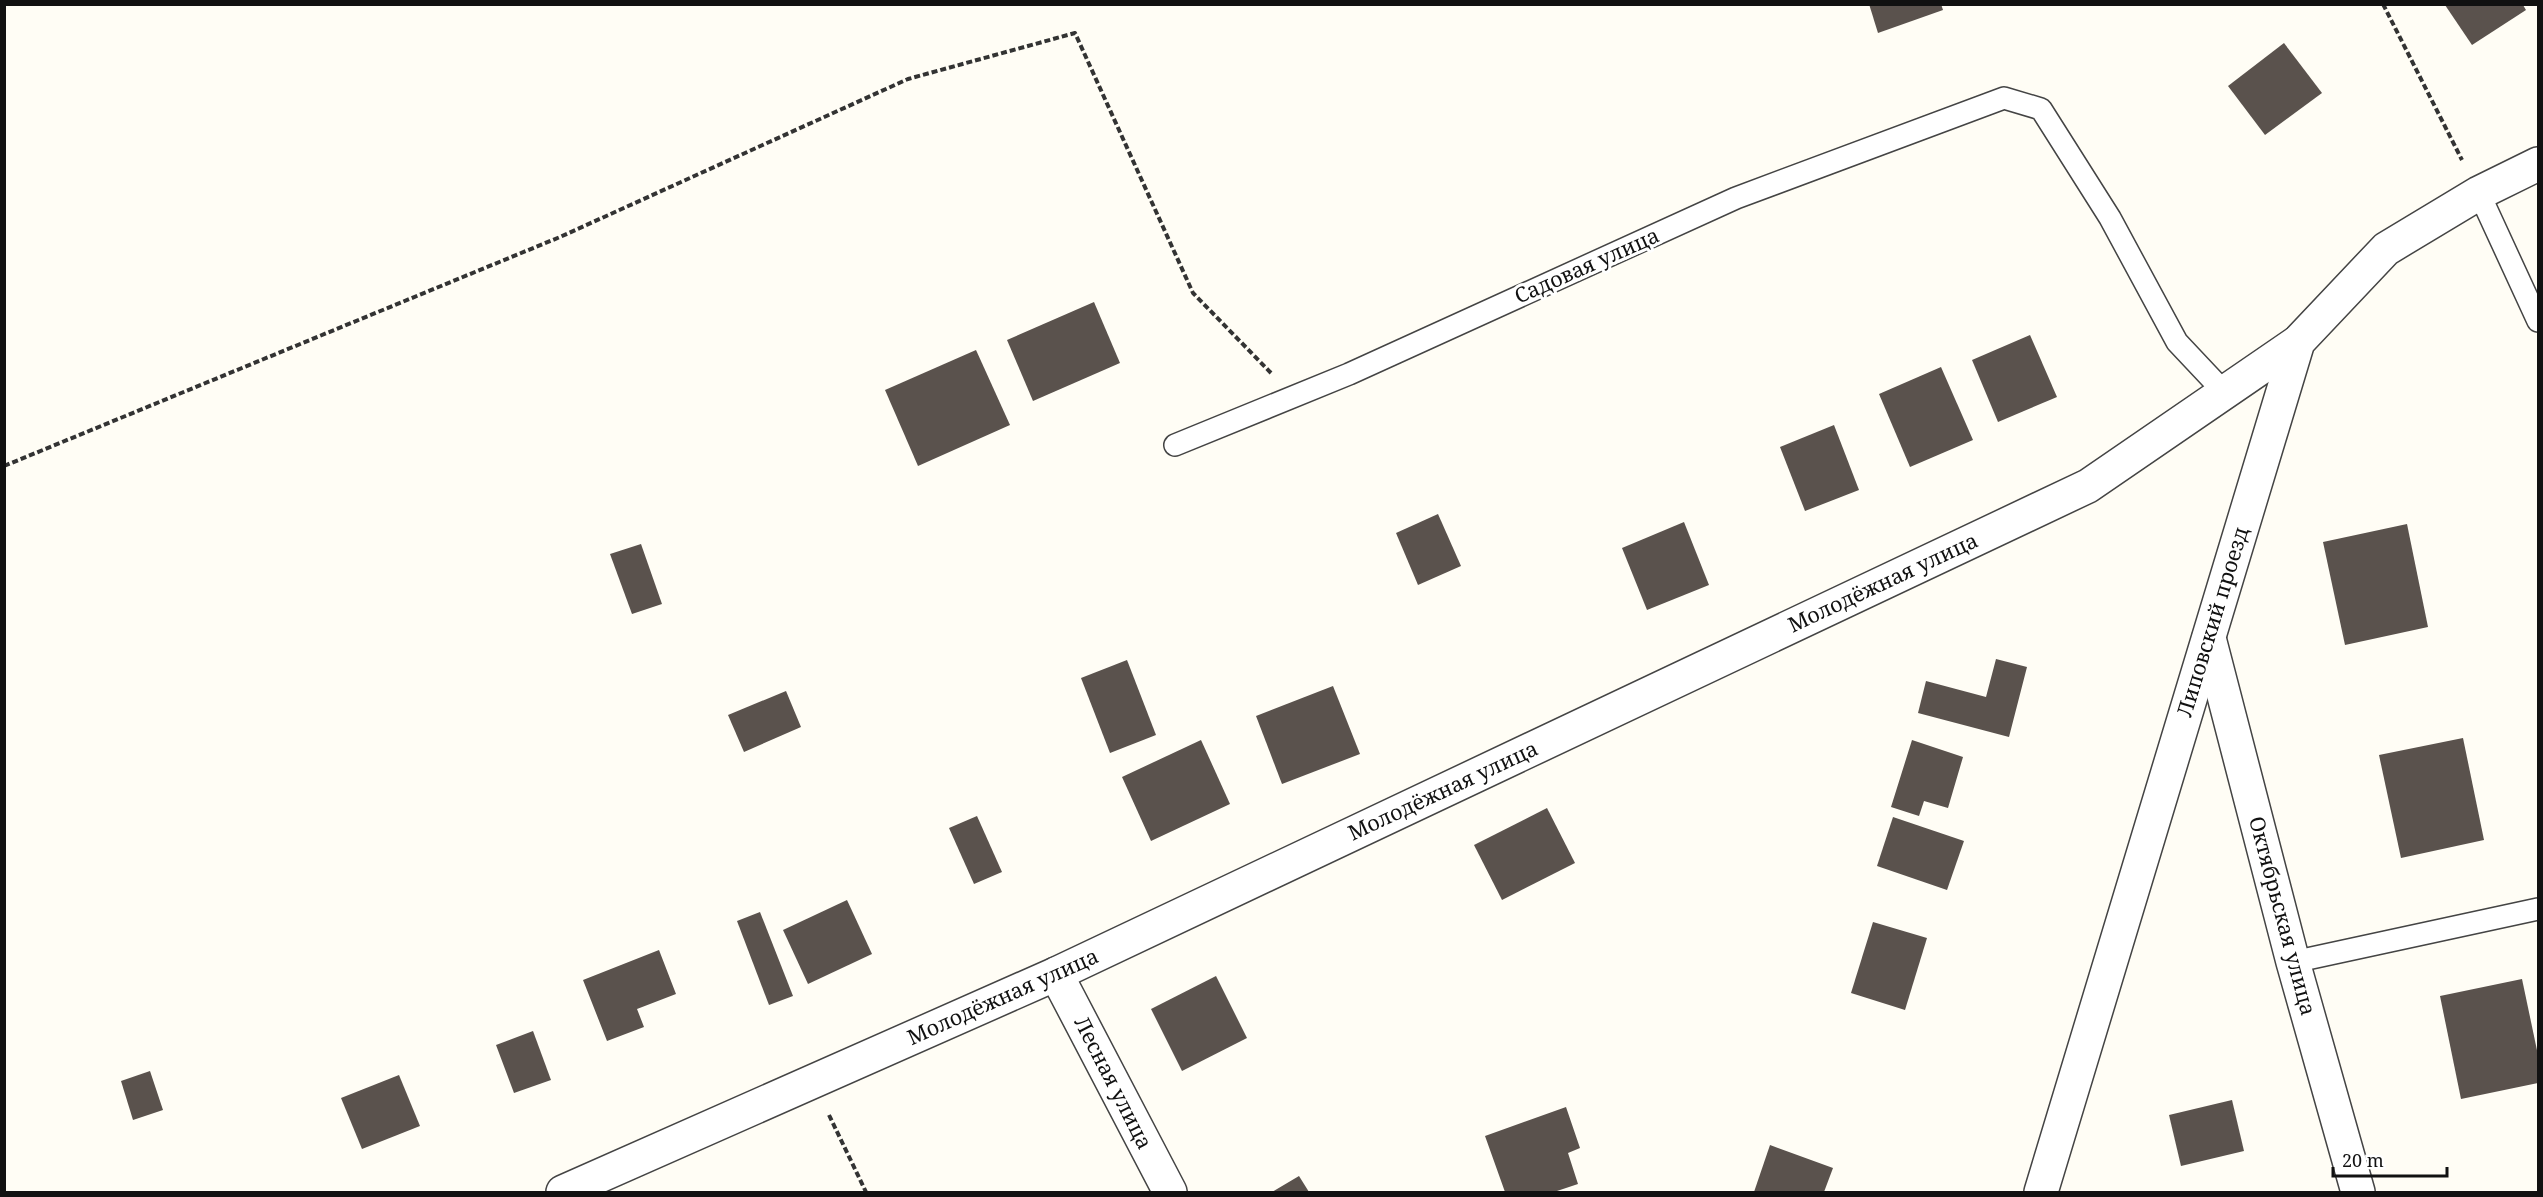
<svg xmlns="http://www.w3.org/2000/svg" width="2543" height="1197" font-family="'Noto Serif',serif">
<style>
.building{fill:#5a524d}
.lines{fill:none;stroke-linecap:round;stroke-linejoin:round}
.lane-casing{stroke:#444;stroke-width:24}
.street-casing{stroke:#444;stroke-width:36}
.path{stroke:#333;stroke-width:4;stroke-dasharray:6 3;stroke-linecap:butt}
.lane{stroke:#fff;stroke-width:21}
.street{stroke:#fff;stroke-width:33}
.labels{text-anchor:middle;stroke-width:6;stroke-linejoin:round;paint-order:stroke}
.street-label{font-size:21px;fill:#111;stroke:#fff}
</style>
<rect width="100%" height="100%" fill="#fffdf5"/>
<!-- building -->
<g class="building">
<path d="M1869,4H1941L1943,10L1878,33Z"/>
<path d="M2445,5H2523L2526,10L2472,45Z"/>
<path d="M2284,43L2322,93L2265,135L2228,86Z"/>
<path d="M1094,302L1120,363L1033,401L1007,340Z"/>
<path d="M2030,335L2057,397L1998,422L1972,360Z"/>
<path d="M976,350L1010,425L918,466L885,390Z"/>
<path d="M1941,367L1973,440L1910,467L1879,394Z"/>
<path d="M1834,425L1859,490L1805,511L1780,447Z"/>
<path d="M1438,514L1461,566L1418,585L1396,533Z"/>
<path d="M1684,522L1709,585L1647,610L1622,548Z"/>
<path d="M2407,524L2428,627L2345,645L2323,542Z"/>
<path d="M641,544L662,604L632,614L610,554Z"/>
<path d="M1996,659L2027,667L2009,737L1918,713L1926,681L1986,697Z"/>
<path d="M1127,660L1156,735L1110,753L1081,678Z"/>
<path d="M1333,686L1360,754L1282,784L1256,716Z"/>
<path d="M786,691L801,727L744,752L728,715Z"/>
<path d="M2463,738L2484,840L2401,858L2379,755Z"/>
<path d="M1201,740L1230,804L1151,841L1122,777Z"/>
<path d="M1912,740L1963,757L1948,808L1924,801L1919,816L1891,807Z"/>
<path d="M1547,808L1575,863L1502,900L1474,845Z"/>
<path d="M977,816L1002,872L974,884L949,828Z"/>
<path d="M1893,817L1964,841L1947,890L1877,866Z"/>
<path d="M847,900L872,954L808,984L783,930Z"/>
<path d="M760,912L793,996L769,1005L737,921Z"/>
<path d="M1873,922L1927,938L1905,1010L1851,993Z"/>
<path d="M659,950L676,994L637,1009L644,1027L607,1041L583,980Z"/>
<path d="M1216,976L1247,1038L1182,1071L1151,1009Z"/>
<path d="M2522,979L2538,1055V1083L2461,1099L2440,996Z"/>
<path d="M533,1031L551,1080L514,1093L496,1045Z"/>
<path d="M150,1071L163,1110L133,1120L121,1081Z"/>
<path d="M399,1075L420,1126L362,1149L341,1098Z"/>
<path d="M2232,1100L2244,1151L2181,1166L2169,1115Z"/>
<path d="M1566,1107L1580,1148L1568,1153L1578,1184L1554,1192H1505L1485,1136Z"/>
<path d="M1770,1145L1833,1168L1824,1192H1754Z"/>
<path d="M1299,1176L1309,1192H1272Z"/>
</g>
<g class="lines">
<defs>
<g id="lane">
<path d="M2479,193L2538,321"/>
<path d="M1175,445L1349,374L1736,198L2004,98L2041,109L2110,218L2177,342L2225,393"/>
<path d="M2293,962L2538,909"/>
</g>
<g id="street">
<path d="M2209,638L2293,962L2358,1192"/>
<path d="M1056,974L1170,1192"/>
<path d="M563,1192L1056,974L2088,486L2298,342"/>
<path d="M2041,1192L2298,342L2386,249L2479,193L2538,164"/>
</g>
</defs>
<!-- lane casing -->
<use href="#lane" class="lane-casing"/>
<!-- street casing -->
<use href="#street" class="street-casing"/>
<!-- path -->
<g class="path">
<path d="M2383,4L2462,160"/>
<path d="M4,466L560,237L908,79L1075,33L1193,293L1271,373"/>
<path d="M829,1115L866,1192"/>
</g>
<!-- lane -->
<use href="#lane" class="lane"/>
<!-- street -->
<use href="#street" class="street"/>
</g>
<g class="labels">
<!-- street labels -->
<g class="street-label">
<text transform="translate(1587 266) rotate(-24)" y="7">Садовая улица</text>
<text transform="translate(1883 583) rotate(-25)" y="7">Молодёжная улица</text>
<text transform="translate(2213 622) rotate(-73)" y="7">Липовский проезд</text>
<text transform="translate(1443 791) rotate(-25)" y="7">Молодёжная улица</text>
<text transform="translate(2282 916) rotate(75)" y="7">Октябрьская улица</text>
<text transform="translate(1003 997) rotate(-24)" y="7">Молодёжная улица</text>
<text transform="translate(1113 1083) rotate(63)" y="7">Лесная улица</text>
</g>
</g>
<!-- border -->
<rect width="2543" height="1197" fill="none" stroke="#111111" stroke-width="12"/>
<!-- scale -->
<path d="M2333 1167v9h114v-9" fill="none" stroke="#111111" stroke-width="3"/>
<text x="2342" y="1167" font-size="18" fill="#111111" stroke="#ffffff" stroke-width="4.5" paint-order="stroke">20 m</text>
</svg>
